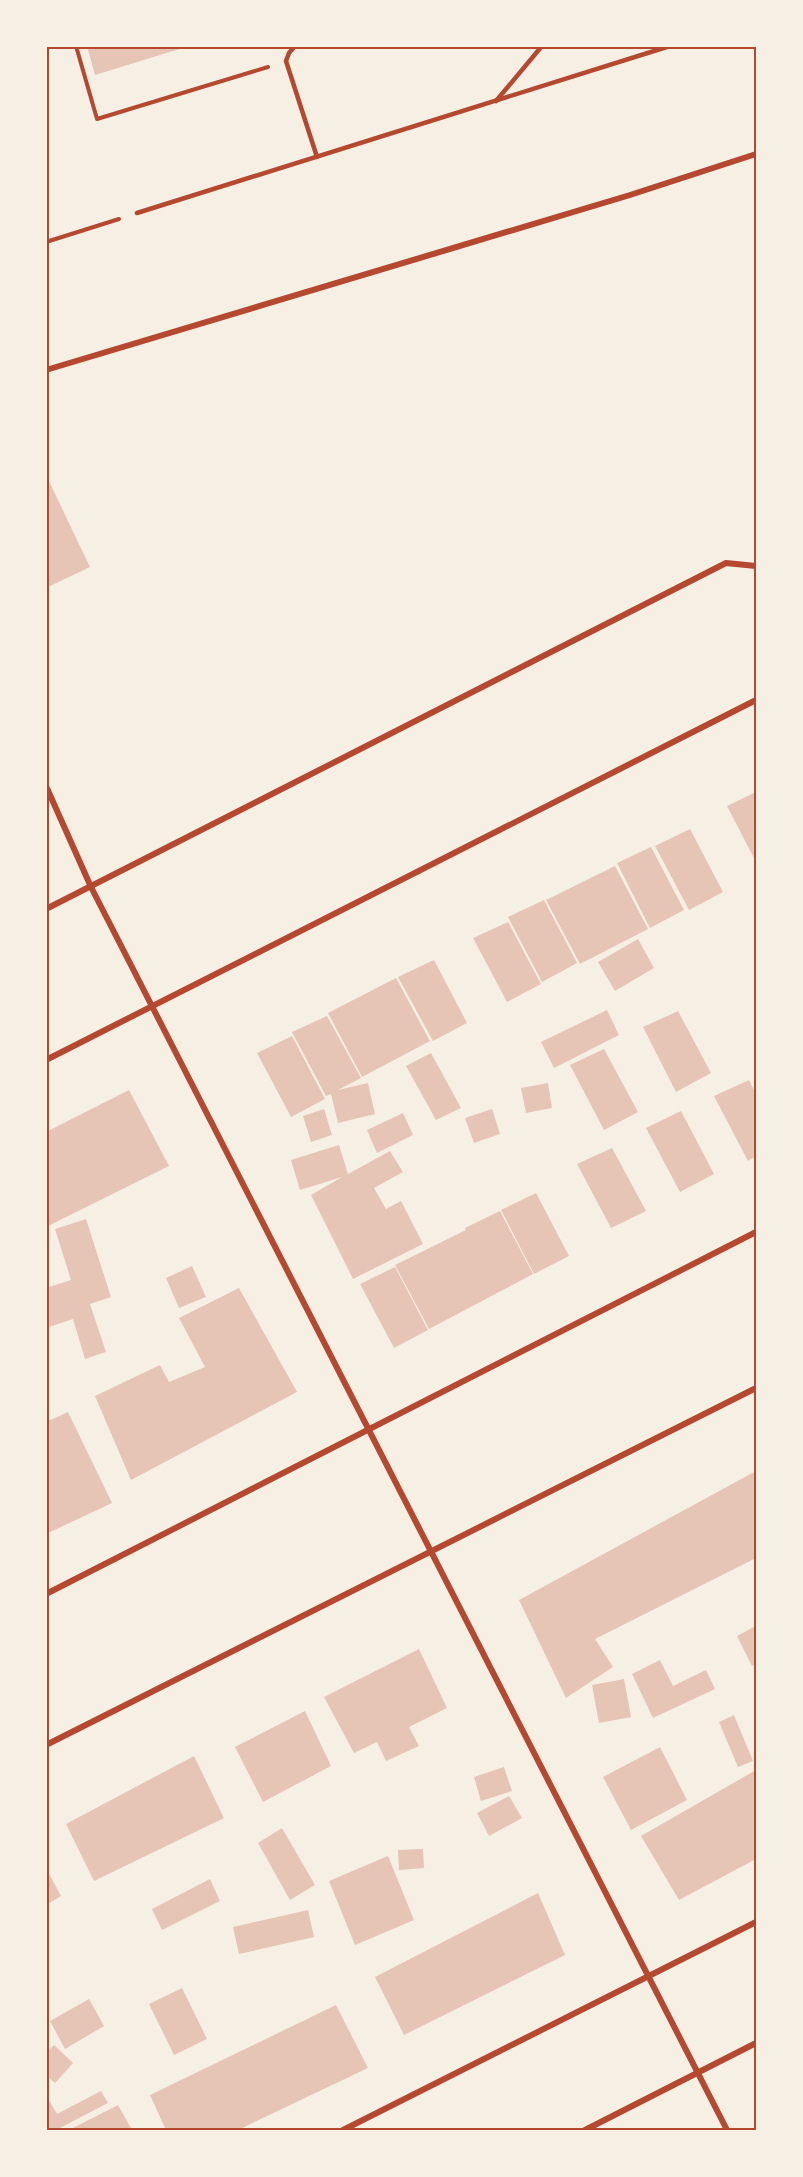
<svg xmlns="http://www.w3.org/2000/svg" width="803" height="2177" font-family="'DM Sans',sans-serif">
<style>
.building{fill:#e6c5b7}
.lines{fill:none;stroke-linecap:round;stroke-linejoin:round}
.path{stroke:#b5482f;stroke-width:4}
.service{stroke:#b5482f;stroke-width:4.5}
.minor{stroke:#b5482f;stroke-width:6}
.neatline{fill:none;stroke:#b5482f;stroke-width:2}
</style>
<rect width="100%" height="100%" fill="#f6efe4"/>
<!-- building -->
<g class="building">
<path d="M87,46H186V47L95,75Z"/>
<path d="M46,475L90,567L46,588Z"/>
<path d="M756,792V862L727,806Z"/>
<path d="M690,829L723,892L689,910L655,846Z"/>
<path d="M651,847L684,910L650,928L617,863Z"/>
<path d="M615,866L648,929L580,964L546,900Z"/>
<path d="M544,900L577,963L542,982L508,917Z"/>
<path d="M508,922L541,984L507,1002L473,938Z"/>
<path d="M638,939L654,968L615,991L598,962Z"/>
<path d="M434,960L467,1023L433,1041L398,977Z"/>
<path d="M396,978L430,1041L362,1077L328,1013Z"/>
<path d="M607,1010L619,1035L554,1068L541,1042Z"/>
<path d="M678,1011L711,1073L676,1092L643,1027Z"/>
<path d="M327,1016L361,1078L338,1090L368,1083L375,1114L338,1123L331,1094L326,1096L292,1032Z"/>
<path d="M292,1036L325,1099L291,1117L257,1053Z"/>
<path d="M604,1049L638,1112L604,1130L570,1065Z"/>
<path d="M431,1053L461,1108L436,1120L406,1066Z"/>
<path d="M749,1080L756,1094V1156L748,1161L714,1096Z"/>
<path d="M548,1083L552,1108L526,1113L521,1088Z"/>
<path d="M129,1090L169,1166L46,1227V1132Z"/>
<path d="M324,1109L332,1135L311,1142L303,1116Z"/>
<path d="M492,1109L500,1134L474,1143L465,1118Z"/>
<path d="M681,1111L714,1174L680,1192L646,1128Z"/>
<path d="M403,1113L413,1135L377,1153L367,1130Z"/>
<path d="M339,1145L348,1174L390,1151L403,1172L374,1188L386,1209L401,1201L423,1244L353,1279L311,1195L342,1177L300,1190L291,1160Z"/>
<path d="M612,1148L646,1211L611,1228L577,1164Z"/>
<path d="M536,1193L569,1256L534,1274L501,1210Z"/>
<path d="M500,1211L533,1274L429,1329L395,1265L466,1230L465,1228Z"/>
<path d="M86,1219L111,1297L90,1304L106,1352L85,1359L73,1319L46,1328V1288L71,1280L55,1229Z"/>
<path d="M192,1266L206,1297L179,1308L166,1278Z"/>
<path d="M395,1267L428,1330L394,1348L360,1284Z"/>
<path d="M239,1288L297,1392L131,1480L95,1396L160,1365L169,1382L205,1367L179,1318Z"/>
<path d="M68,1412L112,1503L46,1534V1422Z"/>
<path d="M756,1471V1558L595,1639L613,1667L566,1698L519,1600Z"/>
<path d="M756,1626V1664L752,1666L737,1636Z"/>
<path d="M419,1649L447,1708L409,1727L419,1746L386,1761L377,1742L354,1753L324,1697Z"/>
<path d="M660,1660L673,1686L706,1670L715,1689L653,1718L632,1674Z"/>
<path d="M624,1679L631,1717L599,1723L592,1685Z"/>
<path d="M305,1711L331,1766L263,1802L235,1747Z"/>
<path d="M734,1715L753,1761L738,1767L719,1722Z"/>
<path d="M660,1747L687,1800L631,1830L603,1777Z"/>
<path d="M194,1756L224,1818L94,1881L66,1824Z"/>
<path d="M504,1767L512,1791L481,1801L474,1777Z"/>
<path d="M756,1770V1859L679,1900L641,1836Z"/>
<path d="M509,1796L522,1818L489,1836L477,1813Z"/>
<path d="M282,1828L315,1885L290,1900L258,1843Z"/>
<path d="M423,1849L424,1868L399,1870L398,1850Z"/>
<path d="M388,1856L414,1920L355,1945L329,1881Z"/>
<path d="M46,1868L61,1896L46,1905Z"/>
<path d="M210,1879L220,1901L162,1930L152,1909Z"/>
<path d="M538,1893L565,1955L404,2035L375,1977Z"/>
<path d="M308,1910L314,1937L239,1954L233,1927Z"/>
<path d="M182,1988L207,2039L174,2055L149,2004Z"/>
<path d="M89,1999L104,2026L65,2049L50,2021Z"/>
<path d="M336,2005L368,2068L238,2130H166L150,2095Z"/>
<path d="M54,2045L73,2063L55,2083L46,2075V2053Z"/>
<path d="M101,2091L108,2103L56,2130H46V2095L57,2114Z"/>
<path d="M118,2105L132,2130H69Z"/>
</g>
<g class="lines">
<!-- path -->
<g class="path">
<path d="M76,46L97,119L268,67"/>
<path d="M46,242L119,219"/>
</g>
<!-- service -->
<g class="service">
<path d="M295,46L289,53L286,61L317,157"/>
<path d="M496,101L542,46"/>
<path d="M137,213L670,46"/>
</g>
<!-- minor -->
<g class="minor">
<path d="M46,370L630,195L756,154"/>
<path d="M46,786L91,887L727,2130"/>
<path d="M46,909L726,563L756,566"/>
<path d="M46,1060L756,700"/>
<path d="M46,1594L756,1232"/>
<path d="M46,1745L756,1388"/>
<path d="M343,2130L756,1922"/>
<path d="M585,2130L756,2043"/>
</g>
</g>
<!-- border -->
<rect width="803" height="2177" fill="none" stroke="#f6efe4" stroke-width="96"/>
<rect x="48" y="48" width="707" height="2081" class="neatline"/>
</svg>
